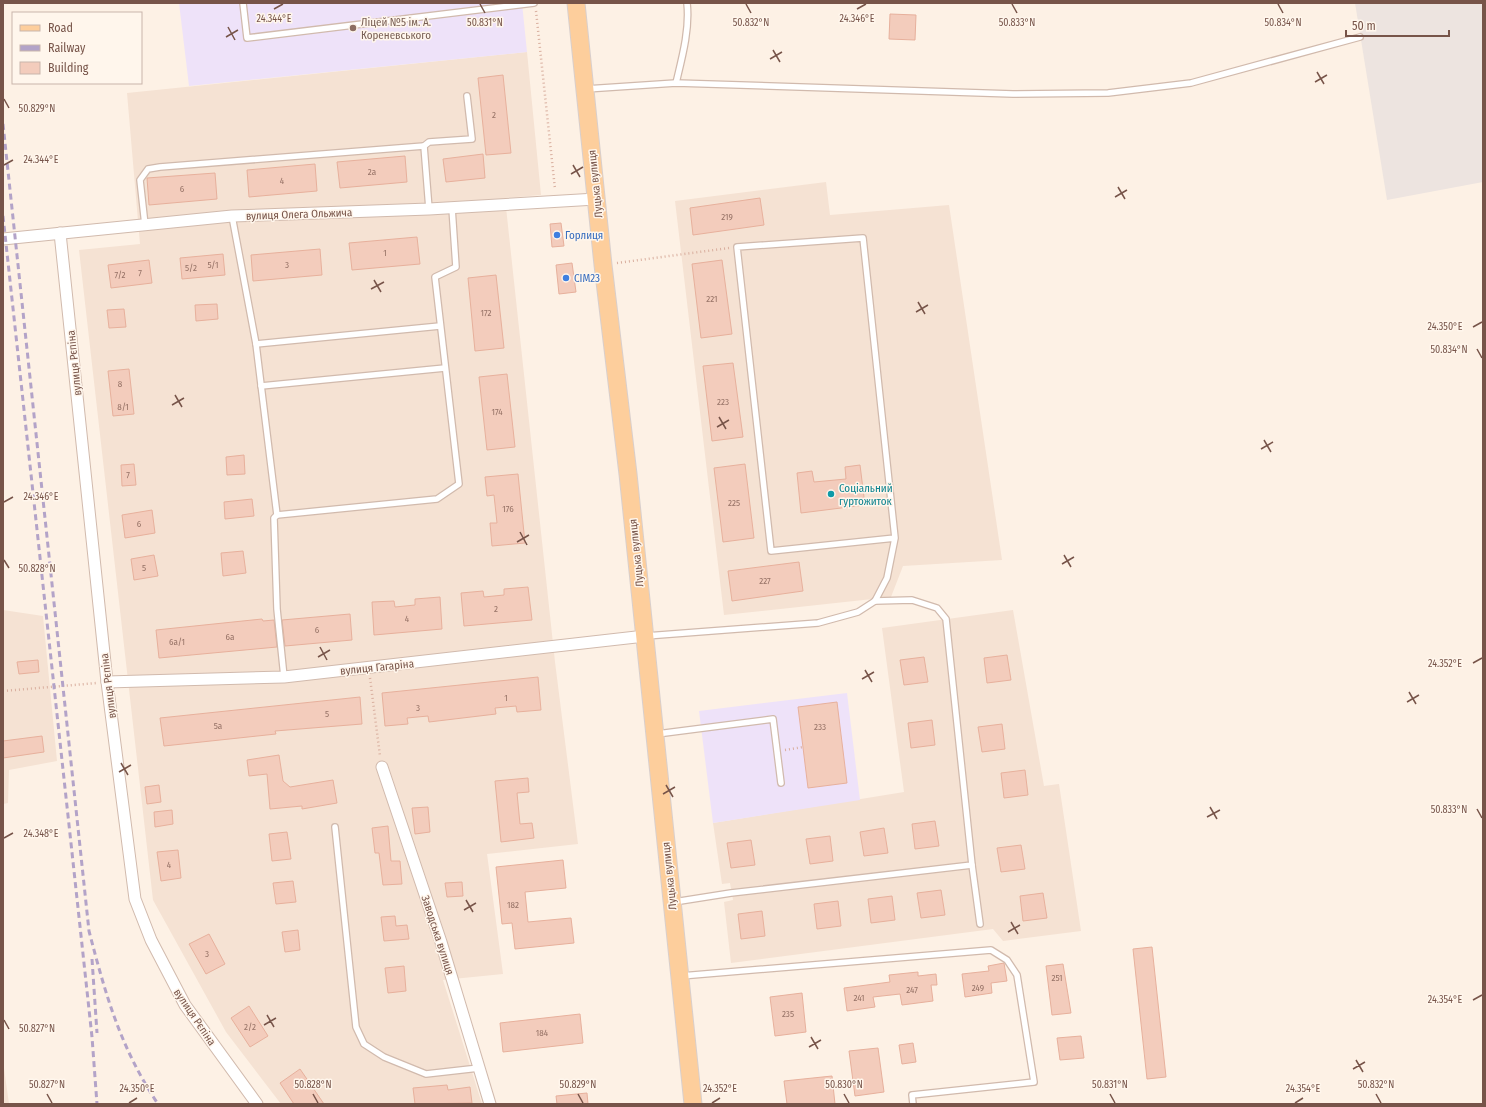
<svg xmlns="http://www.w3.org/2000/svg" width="1486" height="1107" font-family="'Fira Sans Condensed',sans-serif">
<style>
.residential{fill:#f5e2d3}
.industrial{fill:#ede4e0}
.education{fill:#eee2f9}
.building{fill:#f3ccbc;stroke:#e7b09c}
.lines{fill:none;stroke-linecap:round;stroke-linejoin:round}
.lane-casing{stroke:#d1baad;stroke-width:8}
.street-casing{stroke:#d1baad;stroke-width:13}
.primary-casing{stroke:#d9cfcc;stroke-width:19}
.path{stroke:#d9af9f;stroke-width:2.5;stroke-dasharray:1 3;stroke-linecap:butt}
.lane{stroke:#fff;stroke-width:5.5}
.street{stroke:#fff;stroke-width:11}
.primary{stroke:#fdce9c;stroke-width:17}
.rail{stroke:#b3a3c8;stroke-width:3;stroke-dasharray:6 4;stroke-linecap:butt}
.ticks{fill:none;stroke:#775449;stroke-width:1.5}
.education-dot{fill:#8d6e63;stroke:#fff6ec;stroke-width:1.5}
.shop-dot{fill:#3f7fe0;stroke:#fff6ec;stroke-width:1.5}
.culture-dot{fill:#0f9aa8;stroke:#fff6ec;stroke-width:1.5}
.labels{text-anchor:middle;stroke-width:3;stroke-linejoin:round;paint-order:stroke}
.number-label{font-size:9px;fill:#967266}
.education-label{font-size:11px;fill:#785e54;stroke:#fff6ec;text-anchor:start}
.street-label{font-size:11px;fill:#775449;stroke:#fff6ec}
.shop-label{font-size:11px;fill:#366cbe;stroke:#fff6ec;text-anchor:start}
.culture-label{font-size:11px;fill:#0d838f;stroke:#fff6ec;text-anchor:start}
.ticks-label{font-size:10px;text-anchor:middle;fill:#775449;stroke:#fff6ec;stroke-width:3;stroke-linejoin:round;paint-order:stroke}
</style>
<rect width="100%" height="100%" fill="#fdf1e5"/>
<!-- residential -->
<g class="residential">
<path d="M527,52L541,195L505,198L555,662L578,844L487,854L503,974L443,980L482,1104H281L226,1032L153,900L79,250L140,244L127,93Z"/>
<path d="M826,182L830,215L949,205L1002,560L903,566L891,597L724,615L675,201Z"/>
<path d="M3,610L43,616L57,761L9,770L8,803L3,804Z"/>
<path d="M1013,610L1044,786L1059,784L1081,931L1003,941L993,929L731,963L724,902L733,900L730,883L722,884L713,823L904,792L882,628Z"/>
<path d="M3,1061L9,1104H3Z"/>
</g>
<!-- industrial -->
<path class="industrial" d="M1355,3H1483V182L1387,200Z"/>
<!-- education -->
<g class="education">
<path d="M179,3H522L527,52L189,86Z"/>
<path d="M847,693L860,800L713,823L699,711Z"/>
</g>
<!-- building -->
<g class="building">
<path d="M890,14L916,15L915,40L889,39Z"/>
<path d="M503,75L511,153L486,155L478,78Z"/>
<path d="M483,154L485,178L446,182L443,159Z"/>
<path d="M405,156L407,182L340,188L337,162Z"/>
<path d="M315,164L317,191L249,197L247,170Z"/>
<path d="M215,173L217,199L149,205L147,178Z"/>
<path d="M760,198L764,225L693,235L690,208Z"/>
<path d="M561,223L564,246L552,247L550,224Z"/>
<path d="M417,237L420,264L352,270L349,243Z"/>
<path d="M320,249L322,275L253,281L251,255Z"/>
<path d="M223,254L225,275L182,279L180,258Z"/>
<path d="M149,260L152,283L111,288L108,265Z"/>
<path d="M722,260L732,334L701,338L692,264Z"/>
<path d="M572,263L576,292L559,294L556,265Z"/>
<path d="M496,275L504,348L475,351L468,278Z"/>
<path d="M217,304L218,319L196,321L195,305Z"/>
<path d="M124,309L126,327L109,328L107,310Z"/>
<path d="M733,363L743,437L712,441L703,366Z"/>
<path d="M129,369L134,414L113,416L108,371Z"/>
<path d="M507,374L515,447L487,450L479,377Z"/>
<path d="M244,455L245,474L227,475L226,457Z"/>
<path d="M134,464L136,485L122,486L121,465Z"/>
<path d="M745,464L754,538L723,542L714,468Z"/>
<path d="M860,465L865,505L801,513L797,473L812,471L814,482L846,479L845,467Z"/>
<path d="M518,474L525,543L492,546L490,523H497L494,495L487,496L485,477Z"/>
<path d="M252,499L254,516L225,519L224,502Z"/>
<path d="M152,510L155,533L125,538L122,515Z"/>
<path d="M243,551L246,573L223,576L221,553Z"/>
<path d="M154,555L158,576L134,580L131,559Z"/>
<path d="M799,562L803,591L732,601L728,571Z"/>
<path d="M528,587L532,620L464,626L461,593L483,591L484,597L504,595V589Z"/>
<path d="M440,597L442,629L374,635L372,602L394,601L395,607L415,605V599Z"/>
<path d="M350,614L352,640L285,646L282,620Z"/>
<path d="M262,619L263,621L274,620L277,647L159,658L156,630Z"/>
<path d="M1007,655L1011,680L987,683L984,658Z"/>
<path d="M924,657L928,682L904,685L900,660Z"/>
<path d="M38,660L39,672L19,674L17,662Z"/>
<path d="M538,677L541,710L517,712L516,706L495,708L496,714L429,722L428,716L407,718L408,724L385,726L382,693Z"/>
<path d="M360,697L362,724L275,731L276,734L164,746L160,718Z"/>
<path d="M837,702L847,783L808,788L798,707Z"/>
<path d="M932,720L935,745L911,748L908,723Z"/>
<path d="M1002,724L1005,749L982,752L978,727Z"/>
<path d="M42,736L44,752L3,758V741Z"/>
<path d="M279,755L283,781L290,787L333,780L337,803L302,809V806L270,809L267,774L249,776L247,760Z"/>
<path d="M1025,770L1028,795L1004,798L1001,773Z"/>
<path d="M528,778L529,792L517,793L520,824L532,823L534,838L501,842L495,781Z"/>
<path d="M159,785L161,802L147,804L145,787Z"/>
<path d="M428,807L430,832L415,834L412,808Z"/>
<path d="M172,810L173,824L155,827L154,812Z"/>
<path d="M935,821L939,846L915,849L912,824Z"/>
<path d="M388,826L391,861H400L402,884L383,885L379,853H375L372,828Z"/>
<path d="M884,828L888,853L864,856L860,832Z"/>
<path d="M287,832L291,859L272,861L269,834Z"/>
<path d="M830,836L833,861L810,864L806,839Z"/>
<path d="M751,840L755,865L731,868L727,843Z"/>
<path d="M1021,845L1025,869L1001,872L997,848Z"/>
<path d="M178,850L181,878L161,881L157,852Z"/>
<path d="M563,860L566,888L525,892L528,922L571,918L574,943L515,949L512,923L502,924L496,867Z"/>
<path d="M293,881L296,902L276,904L273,883Z"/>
<path d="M462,882L463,896L447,897L445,883Z"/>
<path d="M941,890L945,915L921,918L917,893Z"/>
<path d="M1043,893L1047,918L1023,921L1020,896Z"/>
<path d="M892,896L895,920L871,923L868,899Z"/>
<path d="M838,901L841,926L817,929L814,904Z"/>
<path d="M762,911L765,936L741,939L738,914Z"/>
<path d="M395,916L396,926L407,925L409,939L384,941L381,917Z"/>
<path d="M298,930L300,950L285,952L282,932Z"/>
<path d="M209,934L225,964L206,974L189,944Z"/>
<path d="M1152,947L1166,1077L1147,1079L1133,949Z"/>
<path d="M1004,963L1007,981L991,983L992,993L965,997L962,974L989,971L988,966Z"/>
<path d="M1063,964L1071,1013L1052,1015L1046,966Z"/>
<path d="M404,966L406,991L388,993L385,968Z"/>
<path d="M918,972V976L936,974L937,985H931L933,1001L902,1005L900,994L873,997L875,1007L847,1011L844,988L890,982L889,975Z"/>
<path d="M802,993L806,1032L775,1036L770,997Z"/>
<path d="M249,1006L268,1036L250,1047L231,1018Z"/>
<path d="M580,1014L583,1043L503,1052L500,1023Z"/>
<path d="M1081,1036L1084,1058L1060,1060L1057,1038Z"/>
<path d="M913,1043L916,1062L902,1064L899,1045Z"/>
<path d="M878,1048L884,1092L855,1096L849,1051Z"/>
<path d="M300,1069L324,1104H294L280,1083Z"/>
<path d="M832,1076L835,1104H787L784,1081Z"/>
<path d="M447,1085L448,1090L470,1087L472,1103L415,1104L413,1088Z"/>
<path d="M587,1093L588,1104H557L556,1096Z"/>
</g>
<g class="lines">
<defs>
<g id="lane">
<path d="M243,3L247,38L534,3"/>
<path d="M676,83C682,58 690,29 687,3"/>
<path d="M586,89L676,83L1013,94L1108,93L1191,83L1360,37"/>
<path d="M424,146L429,142L472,139L467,96"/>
<path d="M232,216L256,344L277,515L274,518L277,609L284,677"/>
<path d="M145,225L140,180L148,169L160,167L424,146L429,209"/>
<path d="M256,344L440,326"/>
<path d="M261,386L445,368"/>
<path d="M277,515L437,499L459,484L435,277L456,267L452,208"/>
<path d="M646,636L818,623L858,612L875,601L887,578L895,538L863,238L737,247L771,551L895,538"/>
<path d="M657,734L773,719L781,783"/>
<path d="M335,827L356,1027L364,1044L384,1057L426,1074L479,1068"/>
<path d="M972,865L980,924"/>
<path d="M674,902L731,893L972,865L946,619L937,608L912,600L875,601"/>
<path d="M681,976L991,950L1007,960L1017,975L1034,1082L912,1095L913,1104"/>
</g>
<g id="street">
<path d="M60,233L107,682L135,899L151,940L185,1005L257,1104"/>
<path d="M3,239L232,216L429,209L596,199"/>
<path d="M107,682L284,677L645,636"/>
<path d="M382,767L441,942L490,1104"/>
</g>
<path id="primary" d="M576,3L603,265L628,474L693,1104"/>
</defs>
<!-- lane casing -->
<use href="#lane" class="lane-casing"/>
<!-- street casing -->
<use href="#street" class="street-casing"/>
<!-- primary casing -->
<use href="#primary" class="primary-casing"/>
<!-- path -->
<g class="path">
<path d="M536,11L555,189"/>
<path d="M617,263L729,248"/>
<path d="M370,678L380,756"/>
<path d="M3,691L97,683"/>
<path d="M785,750L803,747"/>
</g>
<!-- lane -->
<use href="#lane" class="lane"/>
<!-- street -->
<use href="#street" class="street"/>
<!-- primary -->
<use href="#primary" class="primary"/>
<!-- rail -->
<g class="rail">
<path d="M3,124L89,931C106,996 120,1047 158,1104"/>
<path d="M3,216L92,1037L97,1104"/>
<path d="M92,959L97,1033"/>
</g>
</g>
<!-- ticks -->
<path class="ticks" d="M480,4L485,13M746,4L751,13M1012,4L1017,13M1278,4L1283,13M274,9L283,4M857,9L866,4M228,27L235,40M226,37L238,30M773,50L780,62M770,59L782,52M1317,72L1324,84M1315,82L1327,75M4,99L9,108M4,165L13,160M573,165L580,177M571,174L583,167M1118,187L1125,199M1115,197L1127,190M374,280L381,292M371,289L384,282M918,302L925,314M916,312L928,305M1473,327L1482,322M1477,349L1482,358M175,395L182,407M172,405L184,398M719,417L726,429M717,427L729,420M1264,440L1271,452M1261,449L1273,442M4,502L13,497M520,532L527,545M517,542L529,535M1064,555L1071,567M4,560L9,568M1062,564L1074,557M320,647L327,660M318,657L330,650M1473,663L1482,658M865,670L872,682M862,679L874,672M1409,692L1416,704M1407,702L1419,695M121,763L128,775M119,772L131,765M666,785L673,797M663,794L675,787M1210,807L1217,819M1477,809L1482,818M1207,817L1220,810M4,838L13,833M466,900L473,912M464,910L476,903M1011,922L1018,934M1008,932L1020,925M1473,1000L1482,995M267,1015L274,1027M4,1020L9,1029M264,1025L276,1018M811,1037L818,1049M809,1047L821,1040M1356,1060L1363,1072M1353,1069L1365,1062M47,1094L52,1103M313,1094L318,1103M578,1094L583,1103M844,1094L849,1103M1110,1094L1115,1103M1376,1094L1381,1103M129,1103L137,1098M712,1103L720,1098M1295,1103L1303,1098"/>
<!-- markers -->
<circle class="education-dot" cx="353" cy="28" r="4"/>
<g class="shop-dot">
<circle cx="557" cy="235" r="4"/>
<circle cx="566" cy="278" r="4"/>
</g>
<circle class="culture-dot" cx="831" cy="494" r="4"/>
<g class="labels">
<!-- number labels -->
<g class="number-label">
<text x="494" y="118">2</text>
<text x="372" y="175">2а</text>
<text x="282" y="184">4</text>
<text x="182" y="192">6</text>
<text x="727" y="220">219</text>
<text x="385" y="256">1</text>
<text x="213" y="268">5/1</text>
<text x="287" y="268">3</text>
<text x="191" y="271">5/2</text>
<text x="140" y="276">7</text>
<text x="120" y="278">7/2</text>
<text x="712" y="302">221</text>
<text x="486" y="316">172</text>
<text x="120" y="387">8</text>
<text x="723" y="405">223</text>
<text x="123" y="410">8/1</text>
<text x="497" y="415">174</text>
<text x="128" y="478">7</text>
<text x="734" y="506">225</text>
<text x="508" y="512">176</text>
<text x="139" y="527">6</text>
<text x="144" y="571">5</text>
<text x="765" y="584">227</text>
<text x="496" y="612">2</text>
<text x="407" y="622">4</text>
<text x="317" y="633">6</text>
<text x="230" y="640">6а</text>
<text x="177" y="645">6а/1</text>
<text x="506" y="701">1</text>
<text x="418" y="711">3</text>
<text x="327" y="717">5</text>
<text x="218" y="729">5а</text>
<text x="820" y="730">233</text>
<text x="169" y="868">4</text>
<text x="513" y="908">182</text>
<text x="207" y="957">3</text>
<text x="1057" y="981">251</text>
<text x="978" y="991">249</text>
<text x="912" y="993">247</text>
<text x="859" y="1001">241</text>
<text x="788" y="1017">235</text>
<text x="250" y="1030">2/2</text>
<text x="542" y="1036">184</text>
</g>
<!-- education labels -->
<g class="education-label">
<text x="361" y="26">Ліцей №5 ім. А.<tspan x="361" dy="13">Кореневського</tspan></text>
</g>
<!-- street labels -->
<g class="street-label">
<text transform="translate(595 184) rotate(-96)" y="4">Луцька вулиця</text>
<text transform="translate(299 214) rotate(-2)" y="4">вулиця Олега Ольжича</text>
<text transform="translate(74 363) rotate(-96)" y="4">вулиця Рєпіна</text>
<text transform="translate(636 553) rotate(-96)" y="4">Луцька вулиця</text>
<text transform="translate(377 667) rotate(-6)" y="4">вулиця Гагаріна</text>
<text transform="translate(108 686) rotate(-97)" y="4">вулиця Рєпіна</text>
<text transform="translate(669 876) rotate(-96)" y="4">Луцька вулиця</text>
<text transform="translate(438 935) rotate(72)" y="4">Заводська вулиця</text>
<text transform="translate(195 1017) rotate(56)" y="4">вулиця Рєпіна</text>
</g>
<!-- shop labels -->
<g class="shop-label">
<text x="565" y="239">Горлиця</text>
<text x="574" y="282">СІМ23</text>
</g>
<!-- culture labels -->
<g class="culture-label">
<text x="839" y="492">Соціальний<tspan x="839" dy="13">гуртожиток</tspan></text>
</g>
</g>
<g class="ticks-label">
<text x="274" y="22">24.344°E</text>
<text x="857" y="22">24.346°E</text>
<text x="485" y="26">50.831°N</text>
<text x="751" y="26">50.832°N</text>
<text x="1017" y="26">50.833°N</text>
<text x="1283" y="26">50.834°N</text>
<text x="37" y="112">50.829°N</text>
<text x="41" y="163">24.344°E</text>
<text x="1445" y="330">24.350°E</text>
<text x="1449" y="353">50.834°N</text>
<text x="41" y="500">24.346°E</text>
<text x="37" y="572">50.828°N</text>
<text x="1445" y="667">24.352°E</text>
<text x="1449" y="813">50.833°N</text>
<text x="41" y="837">24.348°E</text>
<text x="1445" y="1003">24.354°E</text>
<text x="37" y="1032">50.827°N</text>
<text x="47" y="1088">50.827°N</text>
<text x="313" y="1088">50.828°N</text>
<text x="578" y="1088">50.829°N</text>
<text x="844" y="1088">50.830°N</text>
<text x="1110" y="1088">50.831°N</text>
<text x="1376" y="1088">50.832°N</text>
<text x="137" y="1092">24.350°E</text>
<text x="720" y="1092">24.352°E</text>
<text x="1303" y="1092">24.354°E</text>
</g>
<!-- border -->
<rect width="1486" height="1107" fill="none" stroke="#775449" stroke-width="8"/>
<!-- legend -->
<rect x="12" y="12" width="130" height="72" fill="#fff6ec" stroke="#c9b5ab"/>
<rect x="20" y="25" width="20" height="6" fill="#fdce9c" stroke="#c9b5ab"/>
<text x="48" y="32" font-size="12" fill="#775449">Road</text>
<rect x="20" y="45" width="20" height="6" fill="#b3a3c8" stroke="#c9b5ab"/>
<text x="48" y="52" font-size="12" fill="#775449">Railway</text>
<rect x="20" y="62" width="20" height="12" fill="#f3ccbc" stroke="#c9b5ab"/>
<text x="48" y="72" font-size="12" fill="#775449">Building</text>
<!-- scale -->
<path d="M1346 30v6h103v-6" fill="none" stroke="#775449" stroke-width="2"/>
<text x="1352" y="30" font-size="12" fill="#775449" stroke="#fff6ec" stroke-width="3" paint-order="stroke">50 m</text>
</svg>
